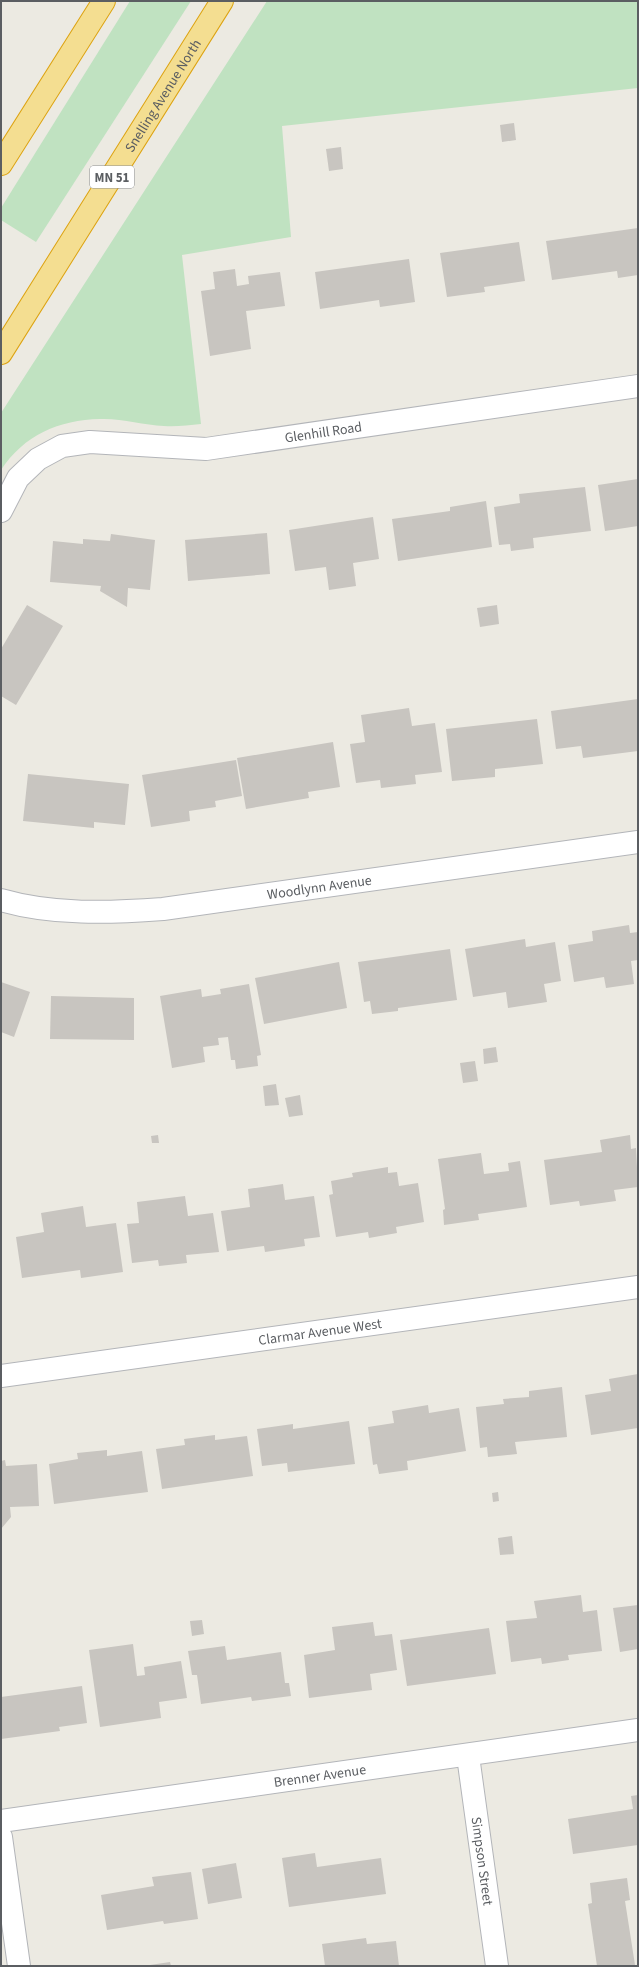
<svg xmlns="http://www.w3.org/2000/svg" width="639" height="1967" font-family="'Source Sans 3',sans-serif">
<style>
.green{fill:#c0e2c1}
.building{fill:#c8c5c0}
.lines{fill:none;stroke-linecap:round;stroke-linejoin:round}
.minor-casing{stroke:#b3b5b9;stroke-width:24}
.motorway-casing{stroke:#dda311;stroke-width:24}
.minor{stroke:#fff;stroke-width:22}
.motorway{stroke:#f4de91;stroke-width:22}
.labels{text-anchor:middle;stroke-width:3;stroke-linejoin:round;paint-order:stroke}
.shield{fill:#fff;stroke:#8c8e91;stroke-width:1}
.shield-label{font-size:13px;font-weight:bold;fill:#5b5e62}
.street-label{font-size:14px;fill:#5b5e62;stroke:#fff}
</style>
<rect width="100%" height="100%" fill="#eceae2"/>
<!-- green -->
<g class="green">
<path d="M130,1H191L36,242L1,220V208Z"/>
<path d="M267,1H638V88L282,126L291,237L182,255L201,424C189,425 176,427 164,426C143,425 121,418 100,419C59,420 24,435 1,470V413Z"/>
</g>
<!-- building -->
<g class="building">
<path d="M514,123L516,140L502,142L500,125Z"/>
<path d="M341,147L343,169L329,171L326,149Z"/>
<path d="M638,228V275L618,278L617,271L552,280L546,241Z"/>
<path d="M519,242L525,281L484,287L485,292L447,297L440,253Z"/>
<path d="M409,259L415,302L380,307L379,300L320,309L315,272Z"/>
<path d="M235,269L237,286L249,284L248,276L280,272L285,306L246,311L251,349L210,356L201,291L215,289L213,272Z"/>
<path d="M638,479V526L605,531L598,485Z"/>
<path d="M585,487L591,531L533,538L534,548L511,551L510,544L499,545L494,507L520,503L519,494Z"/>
<path d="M486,501L492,547L398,561L392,519L450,511V507Z"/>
<path d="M373,517L379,559L353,563L356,586L329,590L326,567L295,571L289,530Z"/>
<path d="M267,533L270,574L188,581L185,540Z"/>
<path d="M111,534L155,540L150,590L128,588L127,607L100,591L101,586L50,582L53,541L83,544V539L110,541Z"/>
<path d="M27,605L63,626L16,705L1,696V649Z"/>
<path d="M497,605L499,624L480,627L477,608Z"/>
<path d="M638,699V751L583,758L581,746L556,749L551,711Z"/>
<path d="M409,708L412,726L435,723L442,772L415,775L416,784L381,788L380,780L356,783L350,744L365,742L361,715Z"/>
<path d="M537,719L543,764L495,769V777L452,781L446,729Z"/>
<path d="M333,742L340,787L308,792L309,798L246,809L237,758Z"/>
<path d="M236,760L242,796L215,801L216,807L189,811L190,821L151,827L142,775Z"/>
<path d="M28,774L129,784L125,825L94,822V828L23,821Z"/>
<path d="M629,925L630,933L638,932V960L631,961L634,984L606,988L604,977L574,982L568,945L593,941L592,931Z"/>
<path d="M525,939L526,947L555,942L561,981L544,984L547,1002L508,1008L506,992L473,997L465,949Z"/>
<path d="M450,949L457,1000L398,1008V1011L372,1014L370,1001L364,1002L358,962Z"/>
<path d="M339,962L347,1008L264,1024L255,978Z"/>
<path d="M1,982L30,992L14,1037L1,1032Z"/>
<path d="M249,984L261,1055L257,1056L258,1066L236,1069L235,1060H231L228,1037L218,1038L219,1045L203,1047L205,1062L172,1068L160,996L201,989L202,997L221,994L220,989Z"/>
<path d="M51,996L134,998V1040L50,1039Z"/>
<path d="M496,1047L498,1062L484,1064L483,1049Z"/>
<path d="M475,1061L478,1081L463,1083L460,1063Z"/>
<path d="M276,1084L279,1105L265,1106L263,1086Z"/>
<path d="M300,1095L303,1115L289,1117L285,1098Z"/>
<path d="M158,1135L159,1143H152L151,1136Z"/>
<path d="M630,1135L631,1149L636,1148L638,1187L614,1190L616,1201L580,1206L579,1201L550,1205L544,1160L602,1152L600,1140Z"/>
<path d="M481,1153L484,1174L509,1171L508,1163L520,1161L527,1207L478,1214L479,1220L444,1225L443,1210L445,1209L438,1159Z"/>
<path d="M388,1167V1173L397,1172L399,1186L418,1183L424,1222L396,1227L397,1233L369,1238L368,1232L336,1237L329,1195L333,1194L331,1181L353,1177L352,1173Z"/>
<path d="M283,1184L285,1200L314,1196L320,1237L304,1239L305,1246L265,1252L264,1246L227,1251L221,1211L250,1207L248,1189Z"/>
<path d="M185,1196L188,1216L213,1213L219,1252L186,1255L187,1263L159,1266L158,1260L132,1263L127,1224L139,1223L137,1202Z"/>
<path d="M83,1206L86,1227L116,1223L123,1272L81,1278L80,1270L22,1278L16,1237L44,1232L41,1213Z"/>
<path d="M638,1374V1428L591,1435L585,1395L611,1391L609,1379Z"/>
<path d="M562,1387L567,1437L515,1442L517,1454L488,1457L487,1447L480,1448L476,1407L504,1404L503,1399L529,1397V1391Z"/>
<path d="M428,1405L429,1413L459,1408L466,1451L407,1461L408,1470L379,1474L377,1464L373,1465L368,1427L394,1423L392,1411Z"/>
<path d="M349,1421L355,1464L288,1472L287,1463L262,1466L257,1429L293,1424V1429Z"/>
<path d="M215,1435V1440L247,1436L253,1476L162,1489L156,1449L185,1445L184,1439Z"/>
<path d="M107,1450V1456L142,1451L148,1492L54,1504L49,1464L78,1459L77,1453Z"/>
<path d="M5,1460L6,1466L37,1464L39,1506L10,1507L11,1517L1,1529V1461Z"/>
<path d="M498,1492L499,1501L493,1502L492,1493Z"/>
<path d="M512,1536L514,1554L500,1555L498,1538Z"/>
<path d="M581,1595L583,1612L597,1610L602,1651L568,1655L569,1660L542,1664L541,1658L511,1662L506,1621L537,1618L534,1601Z"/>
<path d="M638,1605V1649L620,1652L613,1608Z"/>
<path d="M202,1620L204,1634L192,1636L190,1621Z"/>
<path d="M373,1622L375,1636L392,1634L397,1670L370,1674L372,1690L309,1698L304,1655L335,1650L332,1627Z"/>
<path d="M489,1628L496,1674L407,1686L400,1640Z"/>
<path d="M133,1644L137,1676L145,1675L144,1667L181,1661L187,1698L159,1702L161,1718L100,1727L89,1650Z"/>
<path d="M225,1646L227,1660L281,1652L285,1683H289L291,1696L252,1701L251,1697L201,1704L197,1675H192L188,1651Z"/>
<path d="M82,1686L87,1723L59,1727L60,1731L1,1739V1697Z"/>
<path d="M638,1795V1845L573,1854L568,1819L633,1809L631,1796Z"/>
<path d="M315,1853L317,1867L381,1858L386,1894L289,1907L282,1858Z"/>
<path d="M236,1863L242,1898L208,1904L202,1869Z"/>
<path d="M191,1872L198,1919L164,1924L163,1921L107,1930L101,1895L154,1886L152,1877Z"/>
<path d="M627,1878L630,1900L625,1901L635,1965L597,1966L588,1904L592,1903L590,1883Z"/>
<path d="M366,1938L367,1944L396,1941L399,1966H325L322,1944Z"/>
<path d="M170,1962L171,1966H150V1965Z"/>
</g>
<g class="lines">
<defs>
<g id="minor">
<path id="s1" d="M1,511L18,478L38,459L62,446L90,442L206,449L638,386"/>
<path id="s2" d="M1,900C53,915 109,913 163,909L638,842"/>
<path id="s3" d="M1,1376L638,1287"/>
<path id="s4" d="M468,1756L497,1966"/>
<path id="s5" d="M1,1821L638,1730"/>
<path d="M1,1837L19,1966"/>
</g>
<g id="motorway">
<path d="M1,164L104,1"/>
<path id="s6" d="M1,353L222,1"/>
</g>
</defs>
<!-- minor casing -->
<use href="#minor" class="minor-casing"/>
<!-- motorway casing -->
<use href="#motorway" class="motorway-casing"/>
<!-- minor -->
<use href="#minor" class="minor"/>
<!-- motorway -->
<use href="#motorway" class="motorway"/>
</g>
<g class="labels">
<!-- shield labels -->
<rect class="shield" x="90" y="166" width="44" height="22" rx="3"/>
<g class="shield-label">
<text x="112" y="182">MN 51</text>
</g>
<!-- street labels -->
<g class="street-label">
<text dy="5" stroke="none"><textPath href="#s6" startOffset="304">Snelling Avenue North</textPath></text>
<text dy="5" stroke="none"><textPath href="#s1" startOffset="355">Glenhill Road</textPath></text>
<text dy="5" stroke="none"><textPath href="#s2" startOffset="321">Woodlynn Avenue</textPath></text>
<text dy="5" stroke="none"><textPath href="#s3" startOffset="322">Clarmar Avenue West</textPath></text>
<text dy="5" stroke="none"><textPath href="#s5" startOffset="322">Brenner Avenue</textPath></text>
<text dy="5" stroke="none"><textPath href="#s4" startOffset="106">Simpson Street</textPath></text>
</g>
</g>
<!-- border -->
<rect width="639" height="1967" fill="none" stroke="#5b5e62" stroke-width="4"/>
</svg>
